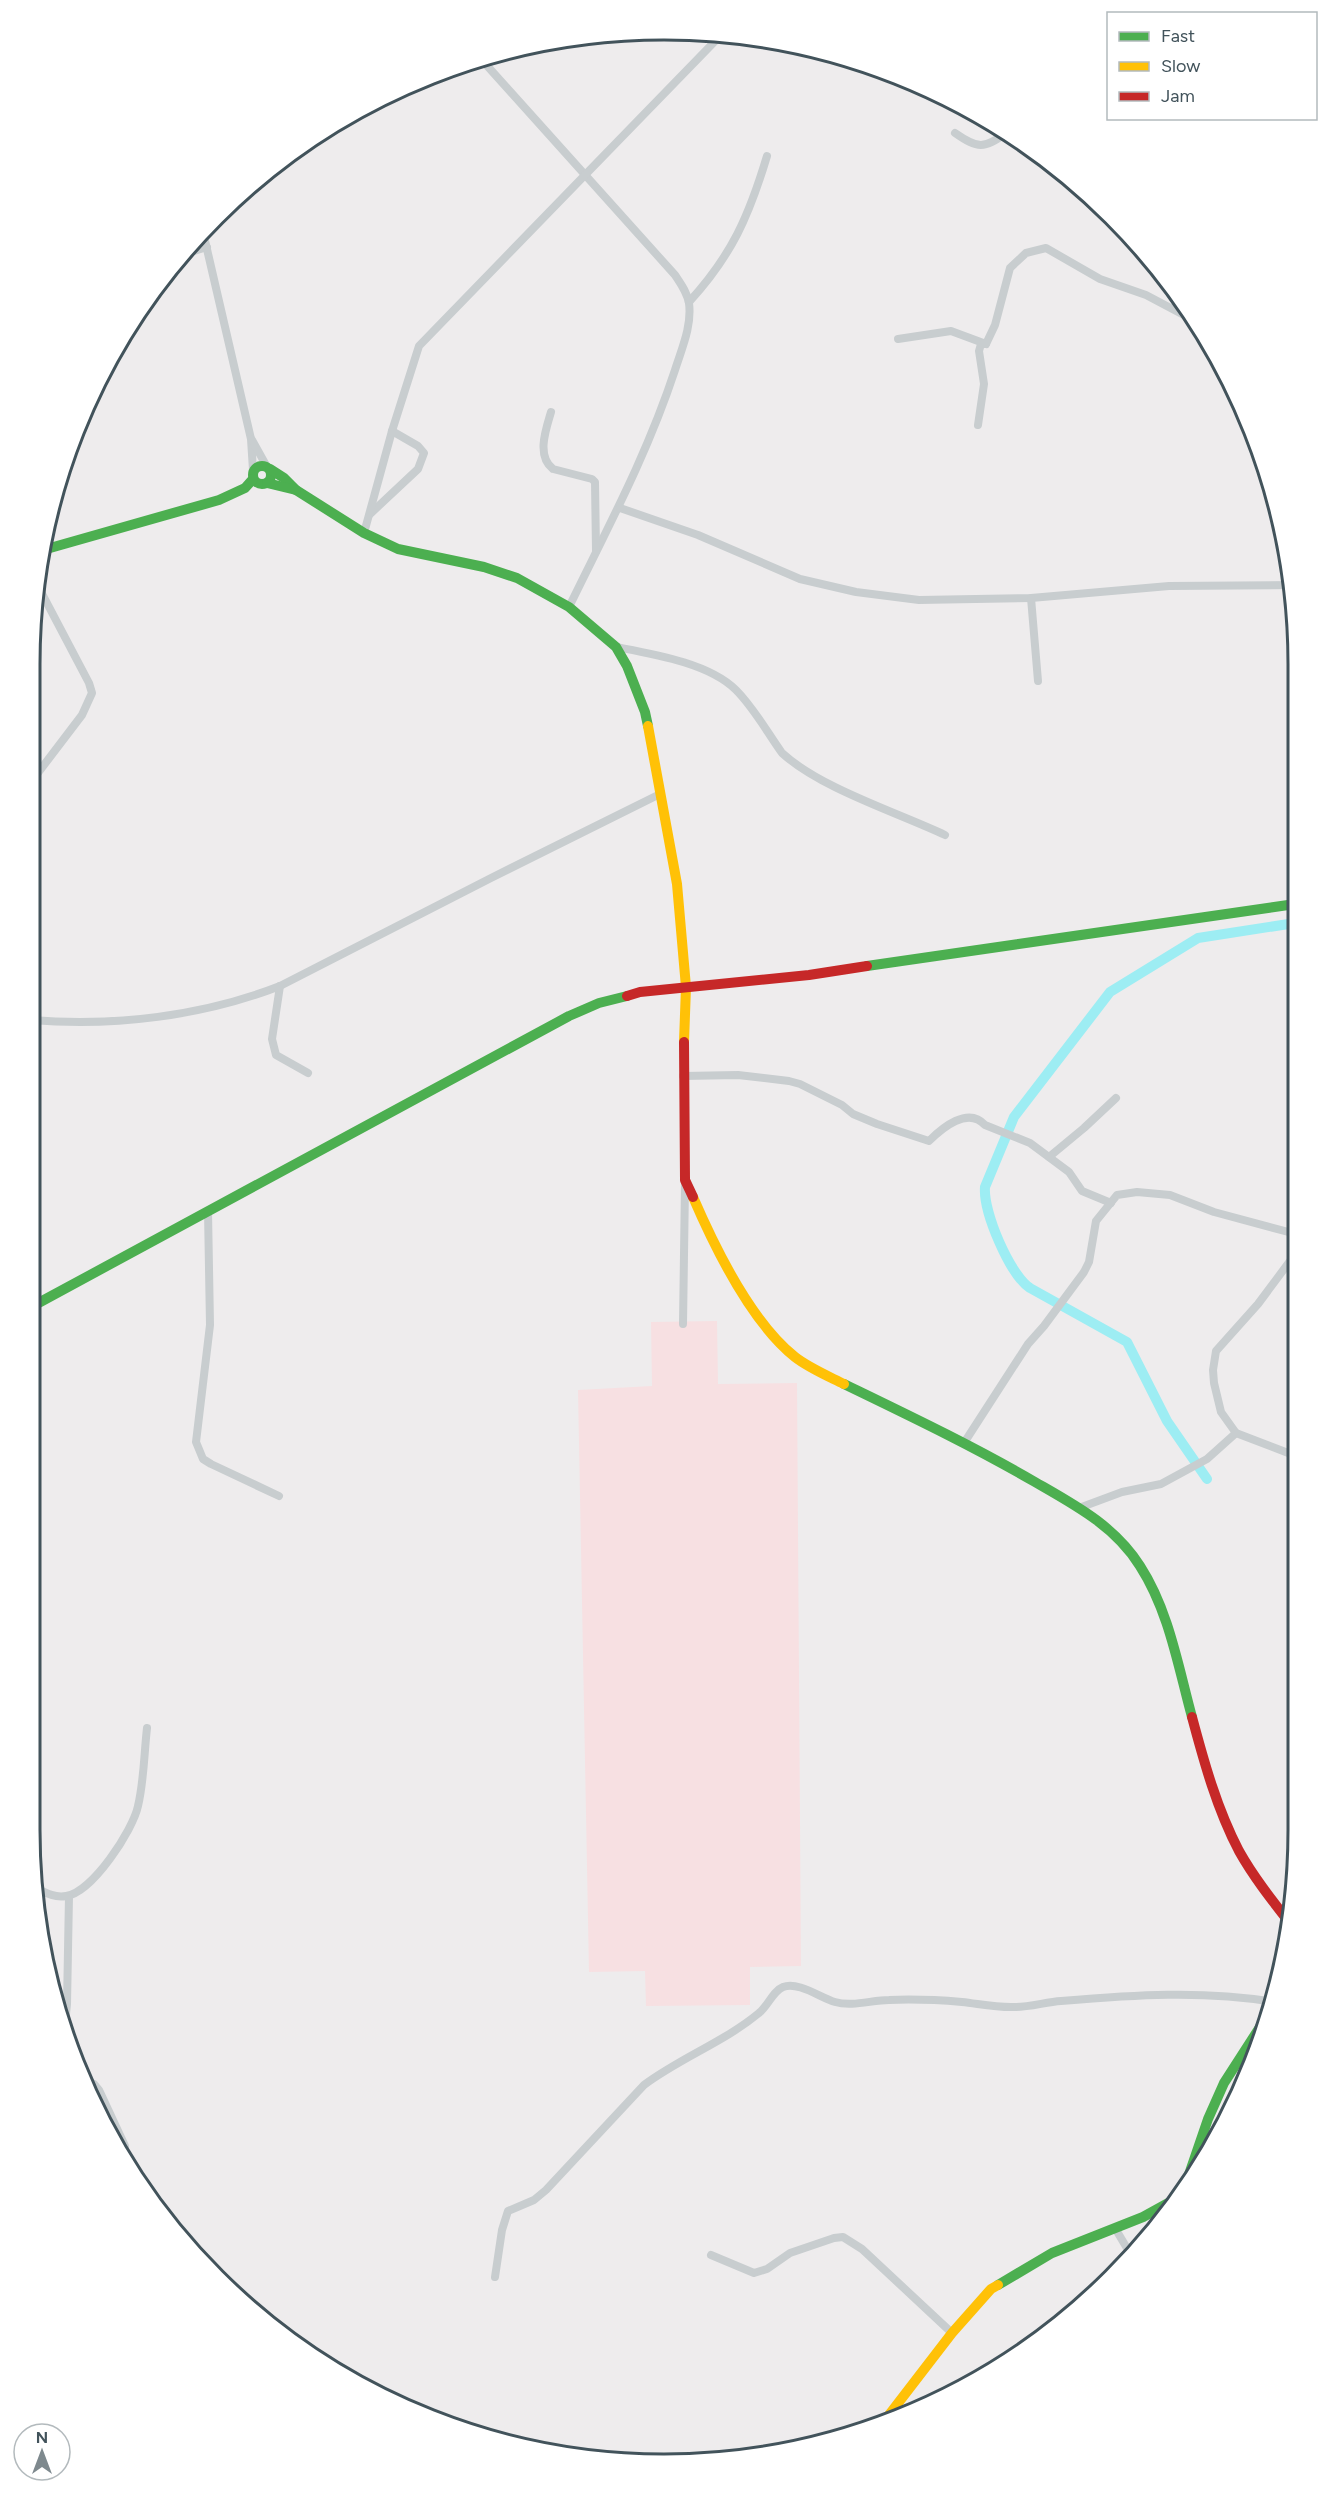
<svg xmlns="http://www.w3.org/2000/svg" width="1329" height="2494" font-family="Figtree,sans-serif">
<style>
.medical{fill:#f7e0e2}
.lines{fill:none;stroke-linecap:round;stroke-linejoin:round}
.canal{stroke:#9dedf3;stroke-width:10}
.street{stroke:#c8cdcf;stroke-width:8}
.fast{stroke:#4caf50;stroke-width:10}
.slow{stroke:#ffc107;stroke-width:10}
.jam{stroke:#c62828;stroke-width:10}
.rim{fill:none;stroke:#42535b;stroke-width:3}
</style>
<rect width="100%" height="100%" fill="#eeeced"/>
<!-- medical -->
<path class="medical" d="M717,1321L718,1384L797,1383L801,1966L750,1967V2005L646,2006L645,1971L589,1972L578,1390L652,1386L651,1322Z"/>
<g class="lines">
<!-- canal -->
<path class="canal" d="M1207,1479L1167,1421L1127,1342L1030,1288C1010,1275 983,1212 985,1187L1014,1117L1110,992L1198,938L1295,923"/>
<!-- street -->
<g class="street">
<path d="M481,59L675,275C681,284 687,292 689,303C692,326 682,348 675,370C647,455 608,527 569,607"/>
<path d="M955,133C978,149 984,149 1006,133"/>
<path d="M203,232L251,439L253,470"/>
<path d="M181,255L207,247"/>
<path d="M689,302C732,255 749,216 767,156"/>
<path d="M898,339L951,331L986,344"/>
<path d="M551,412C546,429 536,456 553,469L592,479L595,482L596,551"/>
<path d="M978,425L984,384L979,351L981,344H986L995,325L1010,268L1026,253L1046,248L1100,279L1146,295L1197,322"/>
<path d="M252,440L267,467"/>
<path d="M620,508L698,535L800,579L856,592L919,600L1031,598L1169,586L1294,585"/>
<path d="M370,514L418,469L424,453L418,446L392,431"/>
<path d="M364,533L392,431L419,346L721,35"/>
<path d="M1031,598L1038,681"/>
<path d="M616,647C653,654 709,663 736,690C754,708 767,732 782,753C820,788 896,812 945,835"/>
<path d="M31,782L82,715L92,693L89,683L38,586"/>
<path d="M280,986L272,1039L276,1055L308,1073"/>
<path d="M31,1020C114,1027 203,1016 280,986L491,878L660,794"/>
<path d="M683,1076L738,1075L789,1081L800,1084L842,1105L853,1114L877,1124L929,1141C942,1128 968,1106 985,1125L1030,1143L1069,1172L1082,1191L1111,1203"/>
<path d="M1049,1157L1084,1128L1116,1098"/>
<path d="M208,1211L210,1325L196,1442L203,1459L211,1464L279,1496"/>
<path d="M683,1324L685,1185"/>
<path d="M1236,1433L1296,1456"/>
<path d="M964,1443L1028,1344L1044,1326L1084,1272L1089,1262L1096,1221L1117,1195L1137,1192L1170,1195L1214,1212L1296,1234"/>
<path d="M1079,1508L1122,1492L1161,1484L1207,1459L1236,1433L1221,1412L1214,1383L1213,1370L1216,1351L1258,1304L1296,1253"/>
<path d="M36,1888C46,1893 55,1898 66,1896C92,1893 133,1830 138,1806C144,1781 144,1754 147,1728"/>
<path d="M64,2033L67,2004L69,1896"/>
<path d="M85,2081L94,2084L99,2090L125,2146"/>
<path d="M1115,2228L1131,2255"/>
<path d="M711,2255L754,2273L767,2269L790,2253L834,2238L843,2237L862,2249L952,2333"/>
<path d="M495,2277L502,2230L508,2211L534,2200L546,2190L644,2085C680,2058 724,2042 759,2013C768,2006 773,1991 783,1987C798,1981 821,1998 835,2002C852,2007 872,2000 889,2000C913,1999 938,2000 962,2002C980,2004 997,2008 1016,2007C1031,2007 1046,2002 1061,2001C1132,1995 1204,1990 1274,2002"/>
</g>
<!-- fast -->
<g class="fast">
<circle cx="262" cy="475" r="9"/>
<path d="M270,469L284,478L296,490L364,533L398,549L484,567L517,578L569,607L616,647L627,666L645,712L648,726"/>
<path d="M267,483L296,490"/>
<path d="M43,550L219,500L245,488L253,479"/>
<path d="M867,966L1295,904"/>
<path d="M31,1307L569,1016L599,1003L627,996"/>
<path d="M844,1384C908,1415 973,1446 1035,1482C1075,1505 1115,1526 1140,1566C1169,1611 1178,1666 1192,1717"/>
<path d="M998,2285L1052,2253L1143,2217L1172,2201L1185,2186L1208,2119L1224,2083L1271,2010"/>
</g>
<!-- slow -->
<g class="slow">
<path d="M648,726L677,884L686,987L684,1042"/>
<path d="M693,1197C715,1248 751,1322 795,1357C809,1368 828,1376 844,1384"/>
<path d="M882,2424L952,2333L991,2289L998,2285"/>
</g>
<!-- jam -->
<g class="jam">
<path d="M627,996L640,992L809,975L867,966"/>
<path d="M684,1042L685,1180L693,1197"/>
<path d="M1192,1717C1204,1762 1217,1809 1239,1851C1253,1876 1271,1899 1289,1922"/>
</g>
</g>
<!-- crop -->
<path d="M0 0H1329V2494H0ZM664 40H664A624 624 0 0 1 1288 664V1830A624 624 0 0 1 664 2454H664A624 624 0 0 1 40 1830V664A624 624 0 0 1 664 40Z" fill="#fff" fill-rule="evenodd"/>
<path class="rim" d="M664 40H664A624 624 0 0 1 1288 664V1830A624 624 0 0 1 664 2454H664A624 624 0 0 1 40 1830V664A624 624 0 0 1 664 40Z"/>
<!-- legend -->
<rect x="1107" y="12" width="210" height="108" fill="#ffffff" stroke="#b3babd" stroke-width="1.5"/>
<rect x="1119" y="32" width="30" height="9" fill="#4caf50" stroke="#b3babd" stroke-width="1.5"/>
<text x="1161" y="42" font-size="18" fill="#42535b">Fast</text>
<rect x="1119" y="62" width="30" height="9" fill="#ffc107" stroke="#b3babd" stroke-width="1.5"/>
<text x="1161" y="72" font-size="18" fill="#42535b">Slow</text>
<rect x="1119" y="92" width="30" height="9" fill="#c62828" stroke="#b3babd" stroke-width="1.5"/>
<text x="1161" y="102" font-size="18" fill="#42535b">Jam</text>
<!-- north arrow -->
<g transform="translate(42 2452)"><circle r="28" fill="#ffffff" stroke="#b3babd" stroke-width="1.5"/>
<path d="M0-4.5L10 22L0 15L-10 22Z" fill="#7e898e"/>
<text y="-9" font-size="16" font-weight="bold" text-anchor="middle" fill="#42535b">N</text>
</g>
</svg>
